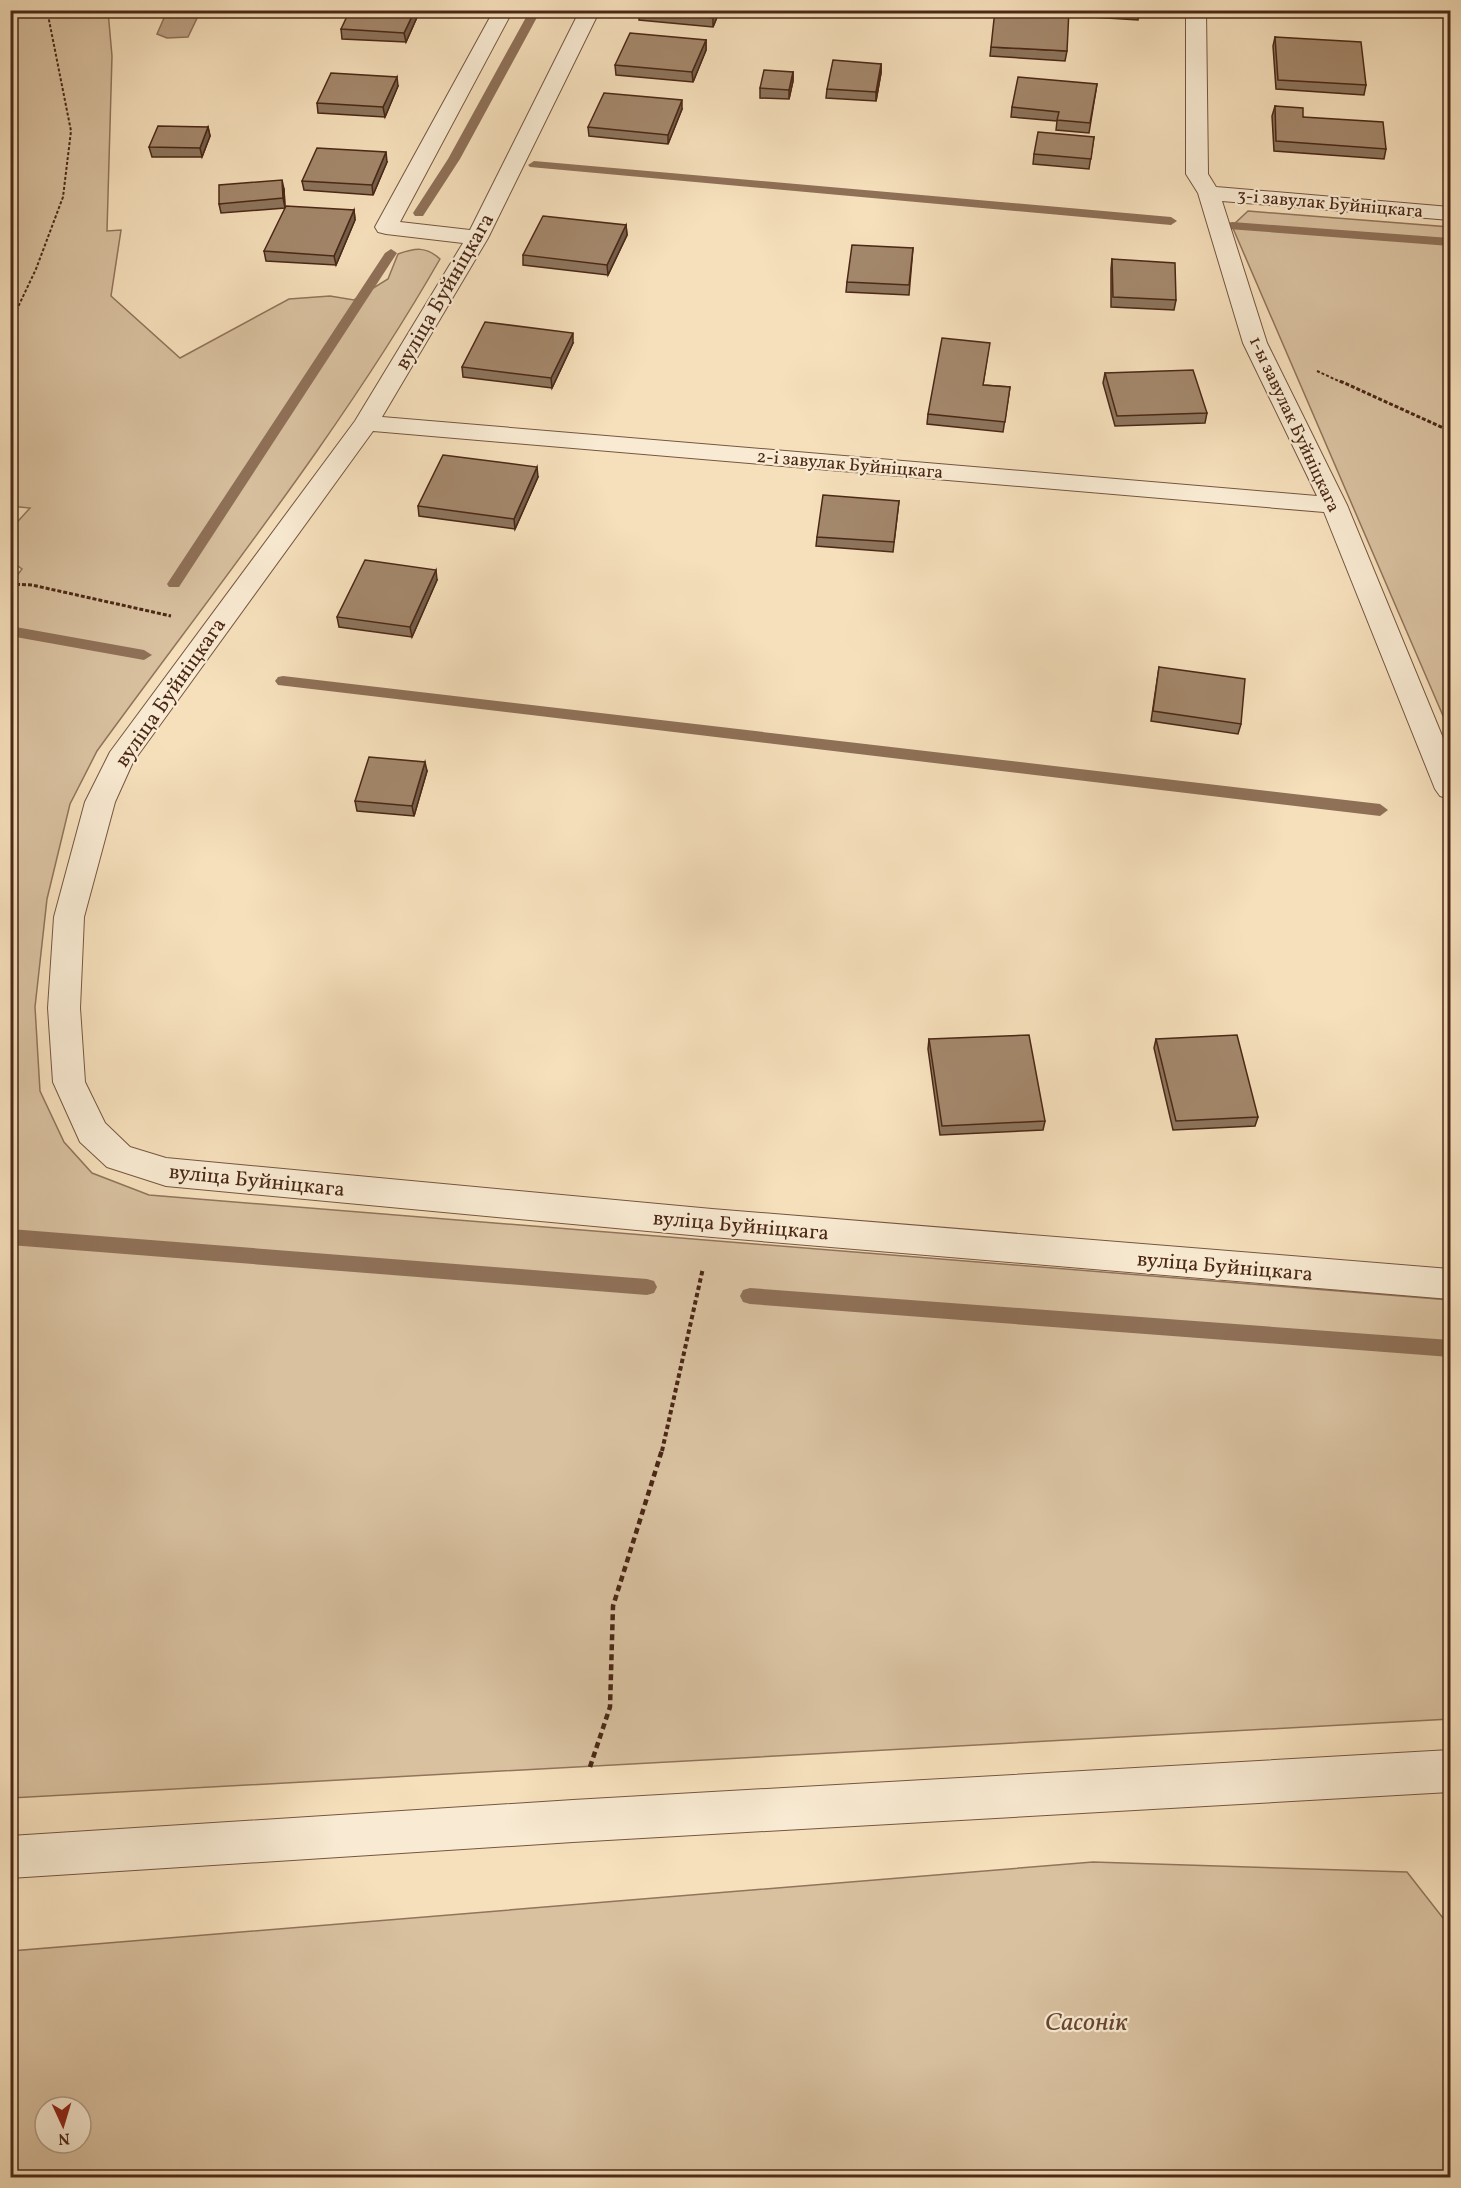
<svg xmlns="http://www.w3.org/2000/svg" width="1461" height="2188" font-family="Vollkorn,serif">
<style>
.green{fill:#d9c1a0;stroke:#92745b;stroke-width:1.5;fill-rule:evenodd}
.water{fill:#bca184;stroke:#8f7158;stroke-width:1.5}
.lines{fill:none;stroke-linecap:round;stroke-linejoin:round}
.stream{fill:#8f7158;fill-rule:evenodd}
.minor-casing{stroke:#765640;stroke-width:2}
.path-far3{stroke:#4b2816;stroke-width:2;stroke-dasharray:3 2;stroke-linecap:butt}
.path-far2{stroke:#4b2816;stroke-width:3;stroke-dasharray:4 2;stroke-linecap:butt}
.path-far1{stroke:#4b2816;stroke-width:4;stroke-dasharray:4.5 3;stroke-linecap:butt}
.path{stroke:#4b2816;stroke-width:4.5;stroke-dasharray:6 4;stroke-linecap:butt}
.minor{fill:#f9ebd3;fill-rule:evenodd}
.wall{fill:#8d755d;stroke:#4b2816;stroke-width:1.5}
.shaded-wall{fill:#735f4c;stroke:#4b2816;stroke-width:1.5}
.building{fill:#a4886c;stroke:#4b2816;stroke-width:1.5}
.labels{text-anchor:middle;stroke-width:4.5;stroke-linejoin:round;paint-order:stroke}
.far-street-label{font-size:18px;fill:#4b2816;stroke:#f9ebd3}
.street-label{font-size:21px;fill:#4b2816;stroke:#f9ebd3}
.near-park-label{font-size:26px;font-style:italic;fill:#674732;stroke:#f9ebd3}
</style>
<rect width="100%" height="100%" fill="#f6e0bc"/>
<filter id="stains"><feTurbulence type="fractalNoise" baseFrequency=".00333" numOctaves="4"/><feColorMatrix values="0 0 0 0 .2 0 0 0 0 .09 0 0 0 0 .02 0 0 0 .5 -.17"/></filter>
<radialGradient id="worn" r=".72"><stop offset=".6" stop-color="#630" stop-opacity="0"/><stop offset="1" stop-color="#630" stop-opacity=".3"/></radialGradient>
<!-- green -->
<g class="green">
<path d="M11,10L108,11L112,56L107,231L121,230L111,296L180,358L289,299L330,296L354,300L388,279L398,254C415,248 426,246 440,259C341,432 214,590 97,751L70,804L47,899L35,1007L40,1091L64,1142L92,1173L149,1195L1450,1300V1719L11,1798L10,585L22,569L11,561L10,530L30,508L10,506V369L15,364L10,363Z"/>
<path d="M1248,211L1450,227V732L1232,226Z"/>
<path d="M1093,1862L1407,1872L1450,1927V2177H11V1951ZM45,2107H81V2143H45Z"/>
</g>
<!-- water -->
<path class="water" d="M167,11H193L199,14L188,37L167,38L157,34Z"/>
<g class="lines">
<!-- stream -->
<g class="stream">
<path d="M530,10H541L460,159L423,216H415L413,213L448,159Z"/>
<path d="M534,161L1171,217L1177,221L1171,225L530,167L528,165Z"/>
<path d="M1232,222L1450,238V246L1228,229V223Z"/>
<path d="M391,249L397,253L179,587H169L167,584L169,581L385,253Z"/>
<path d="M10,626L144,650L152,655L144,660L10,636Z"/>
<path d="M283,676L1380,804L1388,810L1380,816L278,685L275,681L278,677Z"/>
<path d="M10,1229L647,1279L654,1281L657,1287L654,1293L647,1295L10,1245Z"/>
<path d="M750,1288L1450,1340V1357L750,1304L743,1302L740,1296L743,1290Z"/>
</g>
<defs>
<g id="minor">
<path d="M494,10H513L400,222L470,230L580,10H600L488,238L382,417L1317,496L1243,343L1198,193L1186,174V10H1206L1208,174L1216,187L1450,207V220L1222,201L1267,343L1347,505L1450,755V799L1440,796L1435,789L1324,512L373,431L133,762L115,802L84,917L80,1008L85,1082L105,1123L130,1147L166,1158L712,1209L1450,1269V1299L712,1237L166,1186L107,1167L80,1142L53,1082L48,1008L54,917L85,802L110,752L355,421L463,243L386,234L378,232L375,227Z"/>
<path d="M1450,1750V1792L573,1842L10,1878V1836L573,1800Z"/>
</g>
</defs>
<!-- minor casing -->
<use href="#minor" class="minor-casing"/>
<!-- path-far3 -->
<g class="path-far3">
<path d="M10,324L36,269L63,197L71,131L47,10"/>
<path d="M1317,371L1343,383"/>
</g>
<!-- path-far2 -->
<g class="path-far2">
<path d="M1340,381L1450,431"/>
<path d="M10,584L32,585L171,616"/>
</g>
<!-- path-far1 -->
<path class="path-far1" d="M662,1451L703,1268"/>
<!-- path -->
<path class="path" d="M590,1767L610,1707L613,1606L662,1450"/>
<!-- minor -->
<use href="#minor" class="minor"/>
</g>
<!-- wall -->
<g class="wall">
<path d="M639,10H720L713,27L639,20Z"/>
<path d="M1077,10H1140L1138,20L1076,16Z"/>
<path d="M1285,10H1349L1348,15Z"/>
<path d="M418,15L406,42L342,39L341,29Z"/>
<path d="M1275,37L1366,85L1364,95L1276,89L1273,46Z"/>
<path d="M706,40V50L693,82L616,75L615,65Z"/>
<path d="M991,47L1067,51L1065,61L990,56Z"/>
<path d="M881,64V73L876,101L826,98L827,89Z"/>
<path d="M793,72V81L789,99L760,98V88Z"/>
<path d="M1097,84L1089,133L1056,130L1057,121L1011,117L1012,107Z"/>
<path d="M398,86L385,117L318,113L317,103Z"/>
<path d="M1275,106L1386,149L1384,159L1274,151L1272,116Z"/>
<path d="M682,109L668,144L589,136L588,127Z"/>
<path d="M208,127L210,136L202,157H152L149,147Z"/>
<path d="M1094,137L1089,169L1033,164L1034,154Z"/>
<path d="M387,162L373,195L304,190L302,181Z"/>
<path d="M284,189L285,208L221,213L219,204Z"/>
<path d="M354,210L355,220L336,265L266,261L264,251Z"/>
<path d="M626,225L627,235L608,275L523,265V255Z"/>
<path d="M913,248L909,295L846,292L847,282Z"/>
<path d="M1112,259L1176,300L1174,310L1111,307V269Z"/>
<path d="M573,343L552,388L463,377L462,367Z"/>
<path d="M988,352L983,385L1010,387L1003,432L927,424L928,414Z"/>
<path d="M1105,373L1207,413L1205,423L1115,426L1103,383Z"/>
<path d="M538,477L515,529L419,516L418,506Z"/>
<path d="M899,501L893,552L816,546L817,537Z"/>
<path d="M437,580L412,637L339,627L337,617Z"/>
<path d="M1159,667L1241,724L1238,734L1151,721Z"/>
<path d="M427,771L414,816L357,811L355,801Z"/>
<path d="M929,1039L1045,1121L1043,1130L940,1135L928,1049Z"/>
<path d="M1156,1039L1258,1117L1255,1126L1173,1130L1154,1048Z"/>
</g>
<!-- shaded-wall -->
<g class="shaded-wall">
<path d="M415,10H417L418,15L406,42L404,33Z"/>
<path d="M716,10H720L713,27V18Z"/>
<path d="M706,40V50L693,82L692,72Z"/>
<path d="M881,64V73L876,101V92Z"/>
<path d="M793,72V81L789,99V90Z"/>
<path d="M397,77L398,86L385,117L383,107Z"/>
<path d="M682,100V109L668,144V135Z"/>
<path d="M208,127L210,136L202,157L200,148Z"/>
<path d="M386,152L387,162L373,195L372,185Z"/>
<path d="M282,180L284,189L285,208L283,198Z"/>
<path d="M354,210L355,220L336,265L334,256Z"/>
<path d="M626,225L627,235L608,275L607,265Z"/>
<path d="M573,333V343L552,388L551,378Z"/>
<path d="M537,467L538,477L515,529L514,519Z"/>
<path d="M436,570L437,580L412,637L410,627Z"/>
<path d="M425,762L427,771L414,816L412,806Z"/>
</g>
<!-- building -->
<g class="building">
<path d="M350,10H415L404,33L341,29Z"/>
<path d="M639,10H716L713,18Z"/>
<path d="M995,10H1069L1067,51L991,47Z"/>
<path d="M630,33L706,40L692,72L615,65Z"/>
<path d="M1275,37L1361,42L1366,85L1278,80Z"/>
<path d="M833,60L881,64L876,92L827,89Z"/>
<path d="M764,70L793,72L789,90L760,88Z"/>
<path d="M331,73L397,77L383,107L317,103Z"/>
<path d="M1018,77L1097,84L1090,123L1057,120L1059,112L1012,107Z"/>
<path d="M604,93L682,100L668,135L588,127Z"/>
<path d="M1275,106L1303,108V117L1383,122L1386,149L1276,141Z"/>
<path d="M158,126L208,127L200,148L149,147Z"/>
<path d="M1038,132L1094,137L1091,159L1034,154Z"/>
<path d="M317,148L386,152L372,185L302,181Z"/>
<path d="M282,180L283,198L219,204V185Z"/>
<path d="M286,206L354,210L334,256L264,251Z"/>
<path d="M543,216L626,225L607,265L523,255Z"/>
<path d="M852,245L913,248L909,285L847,282Z"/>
<path d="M1112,259L1175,263L1176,300L1113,297Z"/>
<path d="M485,322L573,333L551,378L462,367Z"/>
<path d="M942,338L990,343L983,385L1010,387L1005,422L928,414Z"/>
<path d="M1193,370L1207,413L1117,416L1105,373Z"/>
<path d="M443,455L537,467L514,519L418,506Z"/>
<path d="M823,495L899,501L894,542L817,537Z"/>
<path d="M365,560L436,570L410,627L337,617Z"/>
<path d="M1159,667L1245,679L1241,724L1153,711Z"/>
<path d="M369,757L425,762L412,806L355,801Z"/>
<path d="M1029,1035L1045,1121L942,1126L929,1039Z"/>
<path d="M1237,1035L1258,1117L1176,1121L1156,1039Z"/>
</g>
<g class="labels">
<!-- far-street labels -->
<g class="far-street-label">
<text transform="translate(1330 203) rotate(5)" y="6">3-і завулак Буйніцкага</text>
<text transform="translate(1295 424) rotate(65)" y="6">1-ы завулак Буйніцкага</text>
<text transform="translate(850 464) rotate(5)" y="6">2-і завулак Буйніцкага</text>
</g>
<!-- street labels -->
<g class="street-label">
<text transform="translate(444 291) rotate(-60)" y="7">вуліца Буйніцкага</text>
<text transform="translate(170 692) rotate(-55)" y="7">вуліца Буйніцкага</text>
<text transform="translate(257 1180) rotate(6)" y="7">вуліца Буйніцкага</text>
<text transform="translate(741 1225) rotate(5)" y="7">вуліца Буйніцкага</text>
<text transform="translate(1225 1266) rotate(5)" y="7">вуліца Буйніцкага</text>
</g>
<!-- near-park labels -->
<g class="near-park-label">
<text x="1086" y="2030">Сасонік</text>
</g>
</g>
<!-- margin -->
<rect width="1461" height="2188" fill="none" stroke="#f6e0bc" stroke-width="36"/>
<rect x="12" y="12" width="1437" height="2164" fill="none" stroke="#4b2816" stroke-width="3"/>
<rect x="18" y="18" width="1425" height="2152" fill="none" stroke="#4b2816" stroke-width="1.5"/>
<!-- north arrow -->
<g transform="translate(63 2125) rotate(176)"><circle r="28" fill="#f9ebd3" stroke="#b39d87" stroke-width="1.5"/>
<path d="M0-4.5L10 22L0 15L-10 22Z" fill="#8f2418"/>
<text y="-9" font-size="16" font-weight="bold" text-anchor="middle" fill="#4b2816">N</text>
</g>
<rect width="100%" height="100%" filter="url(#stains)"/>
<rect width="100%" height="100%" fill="url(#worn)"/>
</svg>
